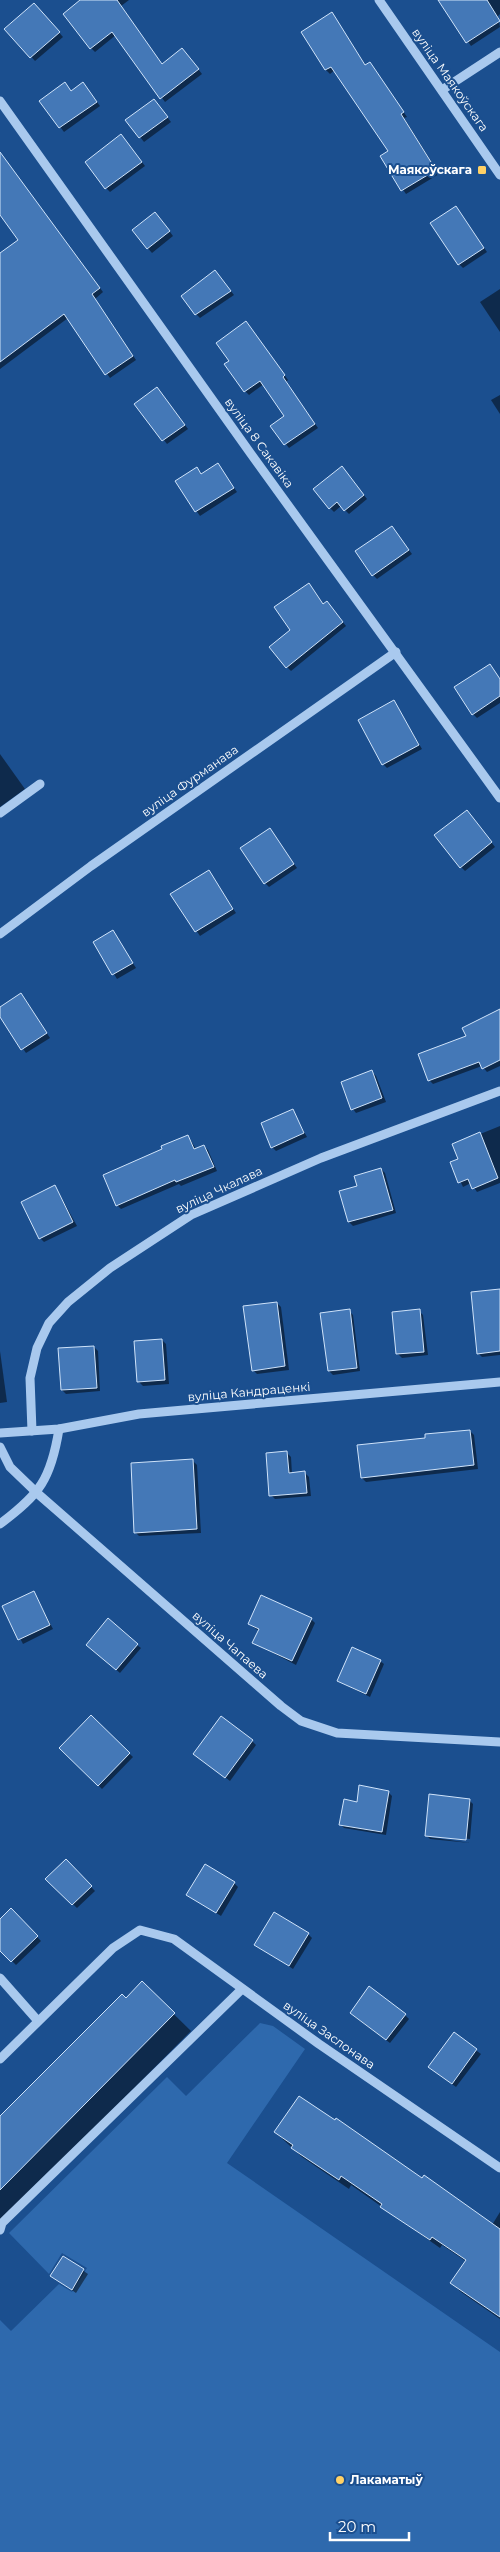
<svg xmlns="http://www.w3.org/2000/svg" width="500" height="2552" font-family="Montserrat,sans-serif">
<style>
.green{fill:#2e69ad}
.shadow{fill:#0007}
.building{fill:#4478b7;stroke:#cfe3fa}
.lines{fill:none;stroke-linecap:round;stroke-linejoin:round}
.minor{stroke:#a9c9ee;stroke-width:9}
.poi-dot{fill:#ffd166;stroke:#1b4f8f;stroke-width:2}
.labels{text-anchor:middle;stroke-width:4;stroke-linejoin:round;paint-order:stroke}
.street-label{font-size:12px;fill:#fff;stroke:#1b4f8f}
.poi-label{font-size:12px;font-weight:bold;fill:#fff;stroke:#1b4f8f;text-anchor:end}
</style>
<rect width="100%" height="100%" fill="#1b4f8f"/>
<!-- green -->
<path class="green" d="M260,2023L273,2026L305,2049L227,2163L500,2352V2552H0V2320L11,2331L59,2284L72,2292L87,2268L62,2253L49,2274L9,2233L167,2077L186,2096Z"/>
<!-- shadow -->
<g class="shadow">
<path d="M82,0H129L121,6L162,65L186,53L202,74L165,102L116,35L95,52L91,48Z"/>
<path d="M440,0H500V14L498,16L500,27L471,46Z"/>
<path d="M38,8L63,37L35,61L6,29Z"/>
<path d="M332,14L366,66L373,67L407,117L404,118L439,174L406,194L381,157L390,151L335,70L330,74L326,70L303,32Z"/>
<path d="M86,87L100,106L64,132L41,101Z"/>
<path d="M154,100L171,122L144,142L127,120Z"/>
<path d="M125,140L145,166L110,192L106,188Z"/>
<path d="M0,155L103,292L95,299L136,360L110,378L68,318L0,369V254L20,240L0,214Z"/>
<path d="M456,207L487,252L463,268L459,264Z"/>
<path d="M159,217L173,236L152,253L133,231Z"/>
<path d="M215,271L234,295L200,318L196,314Z"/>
<path d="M500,289V332L480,302Z"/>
<path d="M246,323L288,380L286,382L318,428L289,448L272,426L286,417L264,384L249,395L245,391L231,361Z"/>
<path d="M161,393L188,429L167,444L136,404Z"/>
<path d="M500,395V414L491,400Z"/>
<path d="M218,465L237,492L200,516L176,481L197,468L202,475Z"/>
<path d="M346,472L367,499L349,514L341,506L334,512L330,508Z"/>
<path d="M392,527L412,554L377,579L373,575Z"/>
<path d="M313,589L324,605L330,606L346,626L291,671L287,667L292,630Z"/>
<path d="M490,665L500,679V703L477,718L473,714Z"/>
<path d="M394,702L422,749L387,768L383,764Z"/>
<path d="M0,754L25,789L0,807Z"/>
<path d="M470,815L495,847L465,871L461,867Z"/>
<path d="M273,834L297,868L269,887L265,883Z"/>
<path d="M209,872L236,913L200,936L172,894Z"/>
<path d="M113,932L136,968L117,979L95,942Z"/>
<path d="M25,999L50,1038L26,1053L0,1015V1008Z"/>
<path d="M500,1016V1066L487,1072L482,1066L433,1084L429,1080L468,1037Z"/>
<path d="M372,1072L376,1076L386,1102L356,1113L353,1109Z"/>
<path d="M292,1111L307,1137L276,1151L272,1147Z"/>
<path d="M500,1126V1183L477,1192L471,1183L463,1187L452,1163L459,1160L453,1145Z"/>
<path d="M188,1136L196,1149L204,1146L208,1150L217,1171L181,1186L179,1184L121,1209L117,1205L164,1150Z"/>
<path d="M381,1169L385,1173L396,1213L353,1226L349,1222L340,1192L358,1187Z"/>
<path d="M55,1186L77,1226L44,1242L40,1238Z"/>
<path d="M500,1290V1355L482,1357L478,1353Z"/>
<path d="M277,1303L281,1307L289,1370L257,1374L253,1370Z"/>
<path d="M349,1311L353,1315L360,1371L333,1375L329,1371Z"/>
<path d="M419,1311L423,1315L428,1355L402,1358L398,1354L393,1313Z"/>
<path d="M162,1340L166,1344L169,1384L143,1386L139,1382Z"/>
<path d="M94,1347L98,1351L100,1391L66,1394L62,1390Z"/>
<path d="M0,1351L7,1402L0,1403Z"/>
<path d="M470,1431L474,1435L478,1469L366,1482L362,1478L427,1439Z"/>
<path d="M287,1453L291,1457L292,1474L305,1473L309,1477L311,1496L275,1499L271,1495Z"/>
<path d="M193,1461L197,1465L201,1533L139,1536L135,1532Z"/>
<path d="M34,1593L53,1629L23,1644L4,1607Z"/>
<path d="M311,1619L315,1623L296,1665L254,1643L259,1631L249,1624Z"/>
<path d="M137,1645L141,1648L120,1673L91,1648Z"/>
<path d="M380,1661L384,1664L370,1697L338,1681Z"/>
<path d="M91,1717L133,1757L102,1789L61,1748Z"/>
<path d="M252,1741L256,1745L230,1781L199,1757Z"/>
<path d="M388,1792L392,1796L386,1835L344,1828L340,1824L358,1803Z"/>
<path d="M469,1800L473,1804L470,1839L429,1835V1837L470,1843L430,1839L426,1835Z"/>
<path d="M66,1861L95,1891L77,1908L47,1879Z"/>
<path d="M234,1883L238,1887L221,1916L188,1895Z"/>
<path d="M11,1910L41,1941L16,1965L0,1949V1920Z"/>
<path d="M308,1934L312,1938L293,1969L256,1944Z"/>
<path d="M142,1983L191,2031L0,2223V2119Z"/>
<path d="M405,2015L409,2019L390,2043L355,2017Z"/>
<path d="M454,2034L481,2054L456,2087L434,2071Z"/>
<path d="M275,2132L422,2179L492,2225L500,2212V2319L461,2292L452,2283L467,2262L442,2245L440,2248L351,2185L349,2189L302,2157Z"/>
<path d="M63,2257L88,2274L76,2293L52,2276Z"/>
</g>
<!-- building -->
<g class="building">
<path d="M80,0H117L162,64L182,48L199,69L160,99L112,32L90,49L63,14Z"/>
<path d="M438,0H487L500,21L466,43Z"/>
<path d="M34,3L60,32L30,58L4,29Z"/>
<path d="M332,12L365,65L370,62L404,112L401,114L436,170L401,191L380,156L388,151L331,67L325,70L301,32Z"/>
<path d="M65,82L71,91L83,82L97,102L59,128L39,101Z"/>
<path d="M154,99L168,117L139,138L125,120Z"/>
<path d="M121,134L142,162L105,189L85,162Z"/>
<path d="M0,152L100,288L92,294L133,356L105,375L64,314L0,362V253L18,240L0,215Z"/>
<path d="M456,206L484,248L458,265L430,223Z"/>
<path d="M155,212L170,231L147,249L132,230Z"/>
<path d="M215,270L231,291L195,315L181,296Z"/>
<path d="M246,321L285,375L283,377L315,424L284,445L270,426L284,416L260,381L244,392L224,364L229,361L216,343Z"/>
<path d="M157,387L185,425L162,441L134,404Z"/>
<path d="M218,463L234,488L195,512L175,481L197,467L201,474Z"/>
<path d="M342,466L364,495L344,511L337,502L329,509L313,489Z"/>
<path d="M392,526L409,550L372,576L355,551Z"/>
<path d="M309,583L323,604L327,601L343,622L286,668L269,647L290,630L274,607Z"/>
<path d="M490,664L500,679V696L472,715L454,687Z"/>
<path d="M394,700L419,745L382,765L358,720Z"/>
<path d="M467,810L492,842L460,868L434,835Z"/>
<path d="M270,828L294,864L264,884L240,848Z"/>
<path d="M209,870L233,909L195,932L170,894Z"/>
<path d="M113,930L133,963L112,975L93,942Z"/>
<path d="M21,993L47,1033L21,1050L0,1017V1007Z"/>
<path d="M500,1009V1060L482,1069L479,1062L428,1081L418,1054L466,1036L462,1028Z"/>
<path d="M372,1070L382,1098L351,1110L341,1082Z"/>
<path d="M293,1109L304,1133L271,1148L261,1123Z"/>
<path d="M480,1132L498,1178L472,1189L468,1179L458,1183L450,1162L458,1159L452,1144Z"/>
<path d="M188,1135L194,1149L204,1145L214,1167L176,1182L175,1180L116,1206L103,1175L162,1149L161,1146Z"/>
<path d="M381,1168L393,1210L348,1222L339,1191L357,1186L354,1176Z"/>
<path d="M55,1185L73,1222L39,1239L21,1202Z"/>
<path d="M500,1289V1351L477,1354L471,1292Z"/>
<path d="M277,1302L285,1366L252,1371L243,1306Z"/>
<path d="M350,1309L357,1368L328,1371L320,1313Z"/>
<path d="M420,1309L424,1352L396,1354L392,1312Z"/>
<path d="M162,1339L165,1380L137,1382L134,1341Z"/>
<path d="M94,1346L97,1388L61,1390L58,1348Z"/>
<path d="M470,1430L474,1465L361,1478L357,1445L425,1438V1434Z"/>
<path d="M287,1451L289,1473L305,1471L307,1493L269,1496L266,1453Z"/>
<path d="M193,1459L197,1529L134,1533L131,1463Z"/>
<path d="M34,1591L50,1625L18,1640L2,1606Z"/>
<path d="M261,1595L312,1618L292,1661L252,1643L259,1629L248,1624Z"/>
<path d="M108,1618L138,1644L116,1670L86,1645Z"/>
<path d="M352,1647L381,1660L366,1694L337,1681Z"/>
<path d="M91,1715L130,1753L98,1786L59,1748Z"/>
<path d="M221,1716L253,1740L225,1778L193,1754Z"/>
<path d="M359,1785L389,1791L382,1832L339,1825L344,1799L357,1802Z"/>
<path d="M429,1794L470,1799L466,1840L425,1836Z"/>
<path d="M66,1859L92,1886L72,1905L45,1879Z"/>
<path d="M205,1864L235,1882L216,1913L186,1895Z"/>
<path d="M11,1908L38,1936L11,1962L0,1951V1919Z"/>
<path d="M274,1912L309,1933L289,1966L254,1945Z"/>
<path d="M142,1981L175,2013L0,2190V2116L122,1994L126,1998Z"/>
<path d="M369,1986L406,2014L386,2040L350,2013Z"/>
<path d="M454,2032L477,2049L452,2084L428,2067Z"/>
<path d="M299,2096L335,2120L336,2118L422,2178L424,2175L500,2229V2317L450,2283L466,2260L432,2237L430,2240L380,2207L382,2204L341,2176L339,2180L291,2148L293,2145L274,2132Z"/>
<path d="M63,2256L84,2269L72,2290L50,2276Z"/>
</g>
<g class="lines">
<!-- minor -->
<g class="minor">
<path d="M379,0L500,175"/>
<path d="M442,90L500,52"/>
<path d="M0,101L251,454L500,798"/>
<path d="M0,813L40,784"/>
<path d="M0,934L91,866L396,652"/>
<path d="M32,1431L30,1378L37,1348L49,1323L68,1302L110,1268L191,1215L321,1158L500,1091"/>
<path d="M0,1433L59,1429L139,1414L500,1382"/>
<path d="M0,1447L10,1467L37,1493L281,1706L301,1721L337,1733L500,1742"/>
<path d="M0,1524C40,1494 51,1479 59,1429"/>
<path d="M0,1978L38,2021"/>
<path d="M0,2059L113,1948L140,1930L174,1939L319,2044L500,2168"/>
<path d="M0,2230L2,2223L242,1989"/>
</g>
</g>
<!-- markers -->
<g class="poi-dot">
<rect x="477" y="165" width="10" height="10" rx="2.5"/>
<circle cx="340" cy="2480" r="5"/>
</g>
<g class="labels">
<!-- street labels -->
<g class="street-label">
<text transform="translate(450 80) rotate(55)" y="4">вуліца Маякоўскага</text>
<text transform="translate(259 443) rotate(54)" y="4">вуліца 8 Сакавіка</text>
<text transform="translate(190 781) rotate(-35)" y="4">вуліца Фурманава</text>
<text transform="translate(219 1190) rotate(-25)" y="4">вуліца Чкалава</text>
<text transform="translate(249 1392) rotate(-5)" y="4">вуліца Кандраценкі</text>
<text transform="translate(230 1645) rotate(41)" y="4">вуліца Чапаева</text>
<text transform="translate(329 2035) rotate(35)" y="4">вуліца Заслонава</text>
</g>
<!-- poi labels -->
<g class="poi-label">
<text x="472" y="174">Маякоўскага</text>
<text x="350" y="2484" text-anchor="start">Лакаматыў</text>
</g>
</g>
<!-- scale -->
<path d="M330 2532v8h79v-8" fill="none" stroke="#ffffff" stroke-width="2.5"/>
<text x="338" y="2532" font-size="15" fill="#ffffff" stroke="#1b4f8f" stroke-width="4" paint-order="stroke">20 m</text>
</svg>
